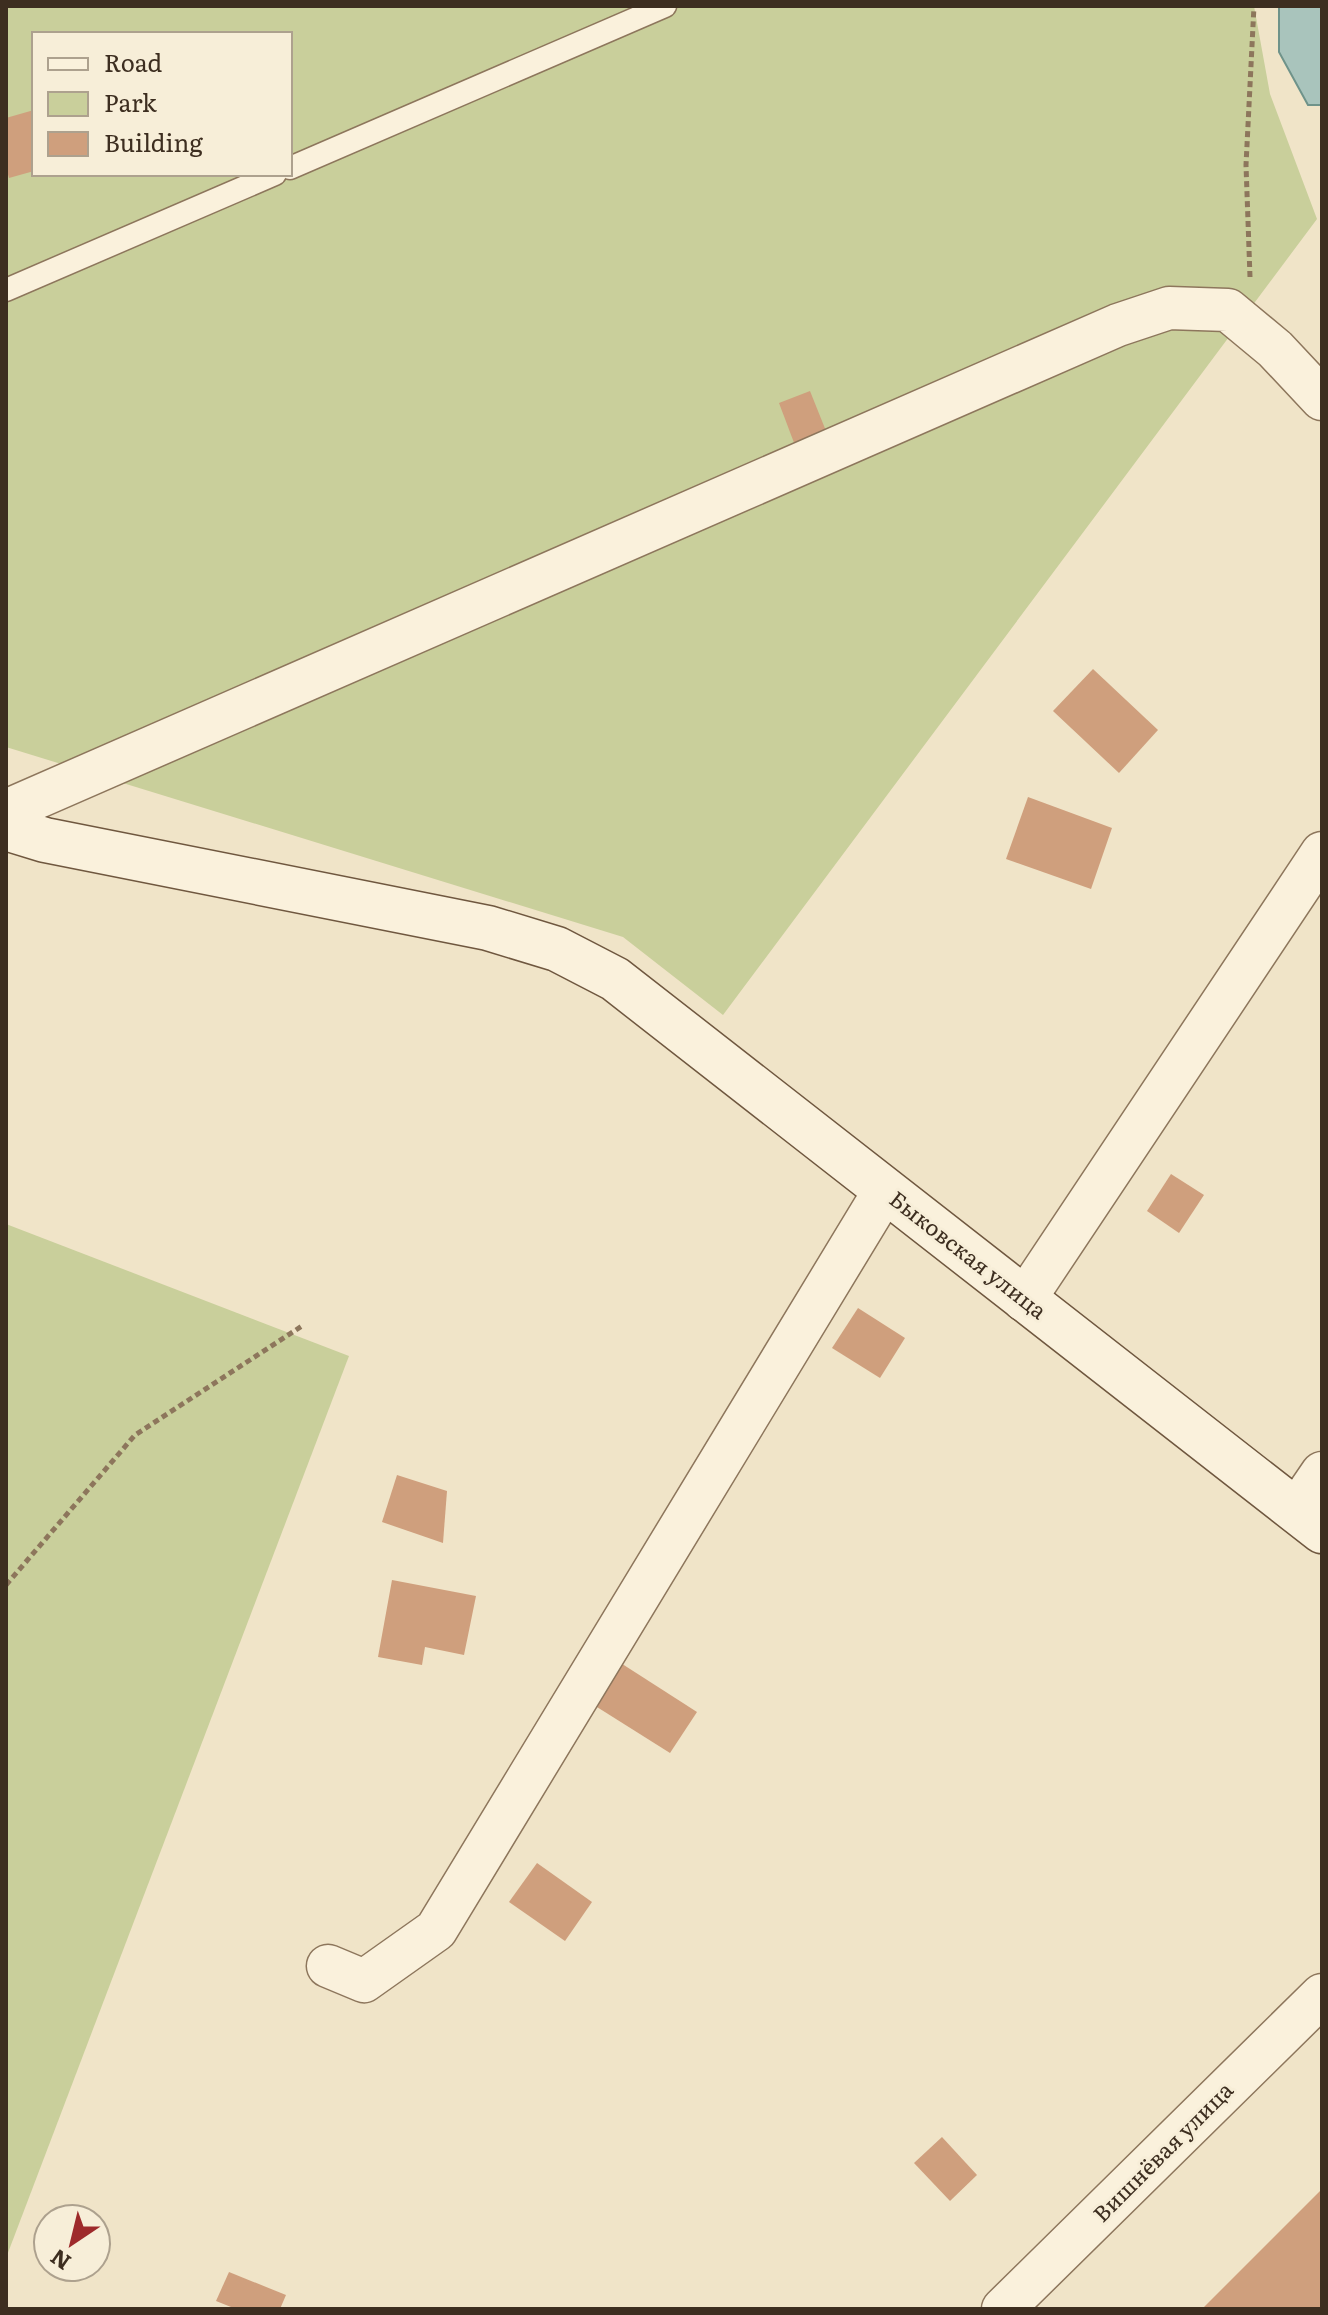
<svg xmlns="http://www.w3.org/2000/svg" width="1328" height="2315" font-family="Literata,serif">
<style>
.green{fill:#c9cf9b;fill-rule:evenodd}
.water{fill:#a9c4bc;stroke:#6f938a;stroke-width:2}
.building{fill:#cf9f7d}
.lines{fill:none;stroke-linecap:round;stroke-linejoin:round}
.lane-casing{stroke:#8d765c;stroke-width:25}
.street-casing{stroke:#8d765c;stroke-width:45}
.secondary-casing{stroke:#6f573f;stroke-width:47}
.path{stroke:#8d765c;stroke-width:5;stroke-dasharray:6 4;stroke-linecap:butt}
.lane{stroke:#faf1dc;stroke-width:22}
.street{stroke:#faf1dc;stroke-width:42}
.secondary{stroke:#faf1dc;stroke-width:44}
.labels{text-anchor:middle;stroke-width:6;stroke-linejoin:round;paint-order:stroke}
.street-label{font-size:22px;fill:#3d2e20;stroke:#f7eed8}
</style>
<rect width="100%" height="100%" fill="#f0e4c8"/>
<!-- green -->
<g class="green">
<path d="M6,6H1254L1270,94L1317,219L723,1015L623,937L6,747ZM34,34H290V174H34Z"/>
<path d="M6,1224L349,1356L6,2258Z"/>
</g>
<!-- water -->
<path class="water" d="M1279,6H1322V105H1308L1279,52Z"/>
<!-- building -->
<g class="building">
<path d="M34,110V171L9,178L6,167V118Z"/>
<path d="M810,391L828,436L796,448L779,403Z"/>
<path d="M1093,669L1158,730L1119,773L1053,711Z"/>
<path d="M1028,797L1112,828L1091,889L1006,859Z"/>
<path d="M1171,1174L1204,1195L1179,1233L1147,1211Z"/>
<path d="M858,1308L905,1338L880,1378L832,1348Z"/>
<path d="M397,1475L447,1491L443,1543L382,1522Z"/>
<path d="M392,1580L476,1596L464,1655L425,1647L422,1665L378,1657Z"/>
<path d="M616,1660L697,1712L670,1753L589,1702Z"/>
<path d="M537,1863L592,1902L565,1941L509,1902Z"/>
<path d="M942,2137L977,2175L950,2201L914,2163Z"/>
<path d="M1322,2189V2309H1202Z"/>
<path d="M229,2272L286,2295L280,2309H236L216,2301Z"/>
</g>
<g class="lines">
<defs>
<g id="lane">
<path d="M290,168L665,6"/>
<path d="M6,290L275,174"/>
</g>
<g id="street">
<path d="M6,811L1118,325L1169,308L1228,310L1275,349L1322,399"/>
<path d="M1024,1300L1322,853"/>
<path d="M1296,1511L1322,1473"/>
<path d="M328,1966L364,1981L436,1930L885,1190"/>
<path d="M1003,2309L1322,1995"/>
</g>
<path id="secondary" d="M6,828L45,840L488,928L557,949L615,979L1322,1531"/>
</defs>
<!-- lane casing -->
<use href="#lane" class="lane-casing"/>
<!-- street casing -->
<use href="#street" class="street-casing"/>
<!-- secondary casing -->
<use href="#secondary" class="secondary-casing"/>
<!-- path -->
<g class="path">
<path d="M1250,277L1246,165L1254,6"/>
<path d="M6,1585L135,1435L302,1326"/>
</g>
<!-- lane -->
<use href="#lane" class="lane"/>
<!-- street -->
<use href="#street" class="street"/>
<!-- secondary -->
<use href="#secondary" class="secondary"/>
</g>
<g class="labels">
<!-- street labels -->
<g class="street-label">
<text transform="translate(968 1255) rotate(38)" y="8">Быковская улица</text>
<text transform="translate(1163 2152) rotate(-45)" y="8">Вишнёвая улица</text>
</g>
</g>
<!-- border -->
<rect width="1328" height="2315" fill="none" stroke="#3d2e20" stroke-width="16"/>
<!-- legend -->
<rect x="32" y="32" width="260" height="144" fill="#f7eed8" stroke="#ada18e" stroke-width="2"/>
<rect x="48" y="58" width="40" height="12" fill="#faf1dc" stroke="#ada18e" stroke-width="2"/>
<text x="104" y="72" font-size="24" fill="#3d2e20">Road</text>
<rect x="48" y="92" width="40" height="24" fill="#c9cf9b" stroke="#ada18e" stroke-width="2"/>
<text x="104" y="112" font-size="24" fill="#3d2e20">Park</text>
<rect x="48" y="132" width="40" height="24" fill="#cf9f7d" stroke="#ada18e" stroke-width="2"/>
<text x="104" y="152" font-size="24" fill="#3d2e20">Building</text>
<!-- north arrow -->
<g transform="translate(72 2243) rotate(215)"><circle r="38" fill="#f7eed8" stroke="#ada18e" stroke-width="2"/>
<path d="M0-6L14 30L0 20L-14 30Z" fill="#9e2a2b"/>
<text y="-12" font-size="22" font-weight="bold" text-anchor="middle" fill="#3d2e20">N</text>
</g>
</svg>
